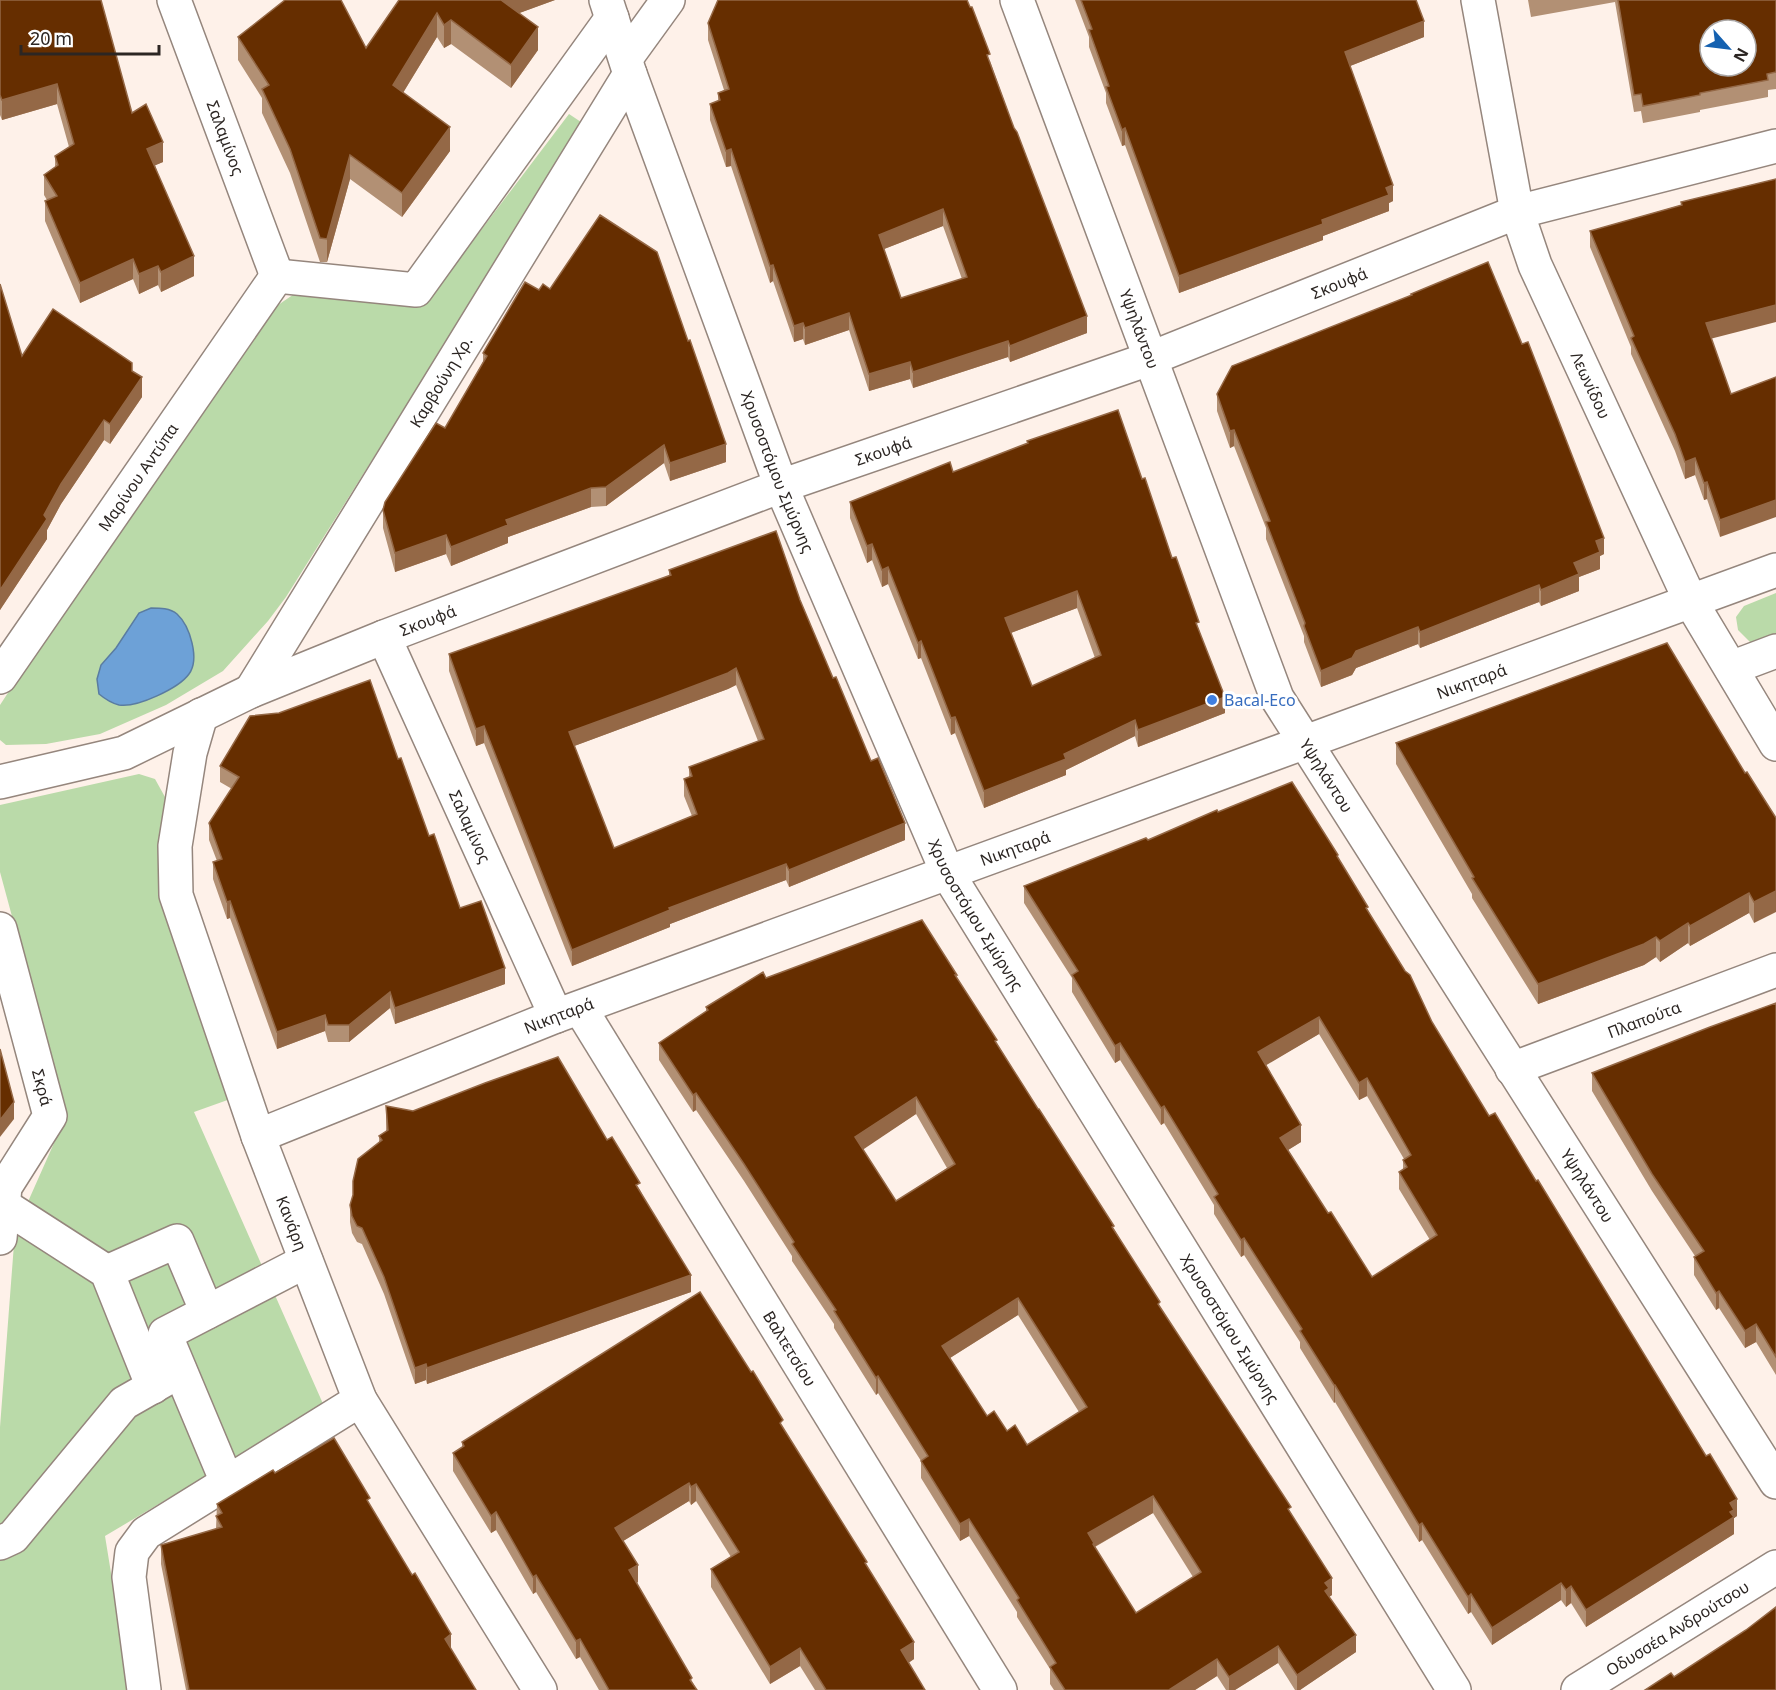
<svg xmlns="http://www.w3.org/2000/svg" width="1776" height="1690" font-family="'Noto Sans',sans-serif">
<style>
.green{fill:#badaa9}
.water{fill:#6da1d7;stroke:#5a7ca1;stroke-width:1.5}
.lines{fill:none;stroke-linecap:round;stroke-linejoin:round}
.minor-casing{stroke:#95867d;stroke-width:36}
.minor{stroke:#fff;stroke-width:33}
.wall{fill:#b29074;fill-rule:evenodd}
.shaded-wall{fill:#946846}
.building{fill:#662e00;stroke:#946846;stroke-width:1.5;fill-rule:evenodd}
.shop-dot{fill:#3f7fe0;stroke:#fff;stroke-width:2}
.labels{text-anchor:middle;stroke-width:6;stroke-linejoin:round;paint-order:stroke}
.street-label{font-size:16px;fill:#2c2623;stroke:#fff}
.shop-label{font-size:16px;fill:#366cbe;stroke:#fff;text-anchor:start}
</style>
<rect width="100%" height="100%" fill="#fef1e9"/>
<!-- green -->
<g class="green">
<path d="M569,114L581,122L504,250L286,597L268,621L223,671L166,705L100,734L46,744L6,745L0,740V705L122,519L262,316L300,290L425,304Z"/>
<path d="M1776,593V641L1752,644L1738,630L1736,617L1744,606Z"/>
<path d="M139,774L155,779L165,797L158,885L236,1097L194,1112L324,1406L105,1536L130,1690H0V1427L15,1231L66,1116L0,872V805Z"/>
</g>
<!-- water -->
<path class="water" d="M151,608C160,608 170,608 177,614C190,626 200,659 189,674C179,688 137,708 119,705C111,703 105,699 99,694L97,679L101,665L116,648L139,613Z"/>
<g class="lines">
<defs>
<g id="minor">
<path id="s1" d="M174,0L277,276"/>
<path id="s2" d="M606,0L630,74L781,486L948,874L1454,1690"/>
<path id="s3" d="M1017,0L1277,698L1776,1482"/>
<path id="s4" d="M1478,0L1517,212L1535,265L1691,602L1776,744"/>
<path d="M626,58L668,0"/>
<path d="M277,276L416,290L612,18"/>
<path id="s5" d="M384,637L556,1016"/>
<path d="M1731,668L1776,651"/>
<path id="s6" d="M0,677L277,276"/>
<path id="s7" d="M251,691L630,74"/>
<path id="s8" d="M201,715L190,753L175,846L176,895L258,1136L360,1400L540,1690"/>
<path id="s9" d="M0,782L124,753L251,691L384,637L781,486L1149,359L1517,212L1776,146"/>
<path id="s10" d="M0,929L50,1116L5,1187L0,1238"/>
<path id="s11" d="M580,1008L1000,1690"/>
<path id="s12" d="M1512,1069L1776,970"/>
<path id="s13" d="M258,1136L556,1016L1776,570"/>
<path d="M3,1205L107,1272L153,1387"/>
<path d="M107,1272L177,1241L207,1312"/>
<path d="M227,1482L165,1334L306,1261"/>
<path d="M0,1543L13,1537L124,1403L180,1371"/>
<path d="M144,1690L129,1577L132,1552L146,1533L360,1400"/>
<path id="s14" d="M1578,1690L1776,1567"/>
</g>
</defs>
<!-- minor casing -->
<use href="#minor" class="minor-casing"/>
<!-- minor -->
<use href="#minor" class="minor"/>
</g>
<!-- wall -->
<g class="wall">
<path d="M0,0L132,113L163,162L155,165L194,276L161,292L158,285L139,294L133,279L80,303L45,221V201L47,200L44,195V175L55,167V156L69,147L57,104L2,120L0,115Z"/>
<path d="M399,0H555L519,13L538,50L511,88L451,44L444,48L437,37L403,93L450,151L402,217L350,179L327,262H320L290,173L262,113V98L238,60V37L366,48Z"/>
<path d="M1075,0H1416L1424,37L1350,66L1393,201L1389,203V211L1323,236V240L1179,293L1125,145L1122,146L1106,103V93L1089,47V37Z"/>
<path d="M1528,0H1776V89L1768,90V97L1700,110V112L1643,123L1641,111L1634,112L1615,2L1531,17Z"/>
<path d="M708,23L990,61L1087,333L1010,362L1008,357L913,388L910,379L869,391L849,330L805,345L803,339L794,342L773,281L770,283L731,166L726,167L710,120V104L718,101V93L724,90L708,40ZM943,226L962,279L901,298L884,249Z"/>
<path d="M1681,202L1711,339L1731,394L1720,537L1707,499L1704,500L1695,475L1685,479L1675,451L1631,354V347L1590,247V231L1681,205Z"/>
<path d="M0,284L22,356L132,371L142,397L110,444L104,440L61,504L47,530V539L0,610Z"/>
<path d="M483,353L726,462L670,481L664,463L606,506L591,507L508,537V543L451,566L446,554L395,572L383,528V510L445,428L483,362Z"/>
<path d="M1217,394L1604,554L1600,556V569L1579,577V591L1541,606L1539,602L1420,648L1418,644L1356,668L1352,675L1321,687L1304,642V636L1266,539V528L1234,446L1230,448L1217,411Z"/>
<path d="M1027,441L1142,479L1199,630L1225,713L1138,747L1135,736L1066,770V775L984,808L955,733L951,735L921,658L918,659L888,584L882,587L872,560L867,563L850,518V502L953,472L1027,444ZM1077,608L1095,658L1032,686L1011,633Z"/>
<path d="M669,570L800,600L833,678L871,761L905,840L789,887L786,880L670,924V927L572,966L484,743L476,746L449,671V654L669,576ZM736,685L758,741L689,767V777L684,779V796L692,816L614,848L574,746L728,689Z"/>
<path d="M1396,743L1745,773L1776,818L1754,923L1749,913L1690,946L1688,943L1660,962L1656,957L1644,965L1538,1004L1472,898V894L1396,764Z"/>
<path d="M398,759L429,836L460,908L505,984L395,1024L390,1008L349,1042H328L325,1031L277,1049L230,918L227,919L213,879V862L217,861L209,840V823L232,789L220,782V766Z"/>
<path d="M1218,812L1338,858L1432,1022L1489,1116L1737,1516L1734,1518V1534L1586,1627L1571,1603L1566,1607L1561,1600L1492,1645L1471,1612L1468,1614L1422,1540L1419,1542L1335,1402L1334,1403L1300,1348V1342L1244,1255L1241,1257L1214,1214V1205L1164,1123L1161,1125L1120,1060L1115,1063L1072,992V978L1024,903V886L1148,840ZM1319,1034L1359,1100L1367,1096L1404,1159L1403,1160V1170L1399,1172V1189L1430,1240L1372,1277L1328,1213L1288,1150L1301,1142L1265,1065Z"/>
<path d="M766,978H957L997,1044L1114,1229L1160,1307L1291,1513L1332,1595L1329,1597L1356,1652L1300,1690H1295L1278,1663L1235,1690H1226L1217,1676L1195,1690H1054L1050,1684V1669L1017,1617V1612L969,1536L960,1541L921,1478V1461L878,1393L876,1395L834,1328V1324L792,1261V1256L744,1181L696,1110L693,1112L659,1060V1043L706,1012V1007ZM916,1114L947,1168L896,1201L862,1149ZM1018,1315L1079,1412L1027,1445L987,1416L950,1358ZM1153,1513L1193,1577L1136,1613L1095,1547Z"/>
<path d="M1776,1003V1375L1756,1342L1745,1348L1719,1308L1716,1310L1694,1275V1257L1695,1256L1652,1191L1592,1091V1073Z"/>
<path d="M386,1106L413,1111L607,1140L640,1190L691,1292L427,1384L426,1380L415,1384L384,1294L362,1244L357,1242L352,1233L350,1222V1205L379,1142V1136L386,1131Z"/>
<path d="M783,1429L867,1566L914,1659L908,1663L925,1690H815L800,1666L770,1684L711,1587V1569L731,1557L696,1501L691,1505L689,1501L623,1541L638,1582L637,1583L697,1690H599L580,1657L576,1659L536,1592L533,1594L496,1530L491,1533L453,1471V1453L462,1448V1442Z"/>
<path d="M275,1473L370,1506L451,1649L476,1690H186L161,1564V1545L216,1529L217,1504Z"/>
</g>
<!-- shaded-wall -->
<g class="shaded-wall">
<path d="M498,0H555L498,21Z"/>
<path d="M437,13V37L393,109V85Z"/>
<path d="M451,20V44L444,48V25Z"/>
<path d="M1424,21V37L1345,68V52Z"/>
<path d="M538,27V50L511,88V65Z"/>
<path d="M57,84V104L2,120V100Z"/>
<path d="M450,127V151L402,217V193Z"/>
<path d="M1125,128V145L1122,146V130Z"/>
<path d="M163,142V162L147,169V149Z"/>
<path d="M731,149V166L726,167V151Z"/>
<path d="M350,155V179L327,262V239Z"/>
<path d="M1393,185V201L1389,203V211L1323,236V240L1179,293V276L1322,220Z"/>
<path d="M943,209V226L879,251V235Z"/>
<path d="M194,256V276L161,292V272Z"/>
<path d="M133,259V279L80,303V283Z"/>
<path d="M773,265V281L770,283V266Z"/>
<path d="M158,266V285L139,294V274Z"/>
<path d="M1776,305V322L1706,340V323Z"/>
<path d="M849,313V330L805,345V328Z"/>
<path d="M1087,316V333L1010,362V346Z"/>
<path d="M803,323V339L794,342V326Z"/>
<path d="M1008,341V357L913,388V372Z"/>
<path d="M910,362V379L869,391V374Z"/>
<path d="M142,377V397L110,444V424Z"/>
<path d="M104,420V440L61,504L47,530V539L0,610V590L44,515L61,484Z"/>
<path d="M1234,430V446L1230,448V431Z"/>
<path d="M726,444V462L670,481V463Z"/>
<path d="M664,445V463L606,506V487Z"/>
<path d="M1695,458V475L1685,479V462Z"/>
<path d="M1707,482V499L1704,500V483Z"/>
<path d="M591,488V507L508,537V543L451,566V547L506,520Z"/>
<path d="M1776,500V517L1720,537V520Z"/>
<path d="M446,535V554L395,572V553Z"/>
<path d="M1604,538V554L1600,556V569L1579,577V591L1541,606V590L1574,563L1596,541Z"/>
<path d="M872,544V560L867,563V546Z"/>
<path d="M888,567V584L882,587V570Z"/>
<path d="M1539,585V602L1420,648V632Z"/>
<path d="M1077,591V608L1005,635V618Z"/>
<path d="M1418,627V644L1356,668L1352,675L1321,687V671L1356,651Z"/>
<path d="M921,641V658L918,659V643Z"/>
<path d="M736,668V685L728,689L569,748V732Z"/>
<path d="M1225,697V713L1138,747V730Z"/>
<path d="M955,717V733L951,735V718Z"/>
<path d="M1135,720V736L1066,770V775L984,808V791L1064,754Z"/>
<path d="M484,726V743L476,746V729Z"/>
<path d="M905,823V840L789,887V870Z"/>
<path d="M786,864V880L670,924V927L572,966V950L669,908Z"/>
<path d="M1776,891V912L1754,923V902Z"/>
<path d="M1749,893V913L1690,946V926Z"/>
<path d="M230,901V918L227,919V902Z"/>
<path d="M1688,923V943L1660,962V941Z"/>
<path d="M1656,937V957L1644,965L1538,1004V984Z"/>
<path d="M505,968V984L395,1024V1008Z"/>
<path d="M390,992V1008L349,1042V1025Z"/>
<path d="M325,1015V1031L277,1049V1032Z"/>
<path d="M1319,1017V1034L1258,1070V1052Z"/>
<path d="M1120,1043V1060L1115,1063V1046Z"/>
<path d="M1367,1078V1096L1359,1100V1083Z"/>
<path d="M696,1093V1110L693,1112V1095Z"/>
<path d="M916,1097V1114L855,1155V1137Z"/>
<path d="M14,1102V1119L0,1137V1120Z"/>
<path d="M1164,1106V1123L1161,1125V1108Z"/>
<path d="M1301,1125V1142L1280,1155V1138Z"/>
<path d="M1244,1238V1255L1241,1257V1240Z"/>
<path d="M691,1275V1292L427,1384V1368Z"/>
<path d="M1719,1291V1308L1716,1310V1293Z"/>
<path d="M1018,1298V1315L942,1363V1346Z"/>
<path d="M1756,1324V1342L1745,1348V1331Z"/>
<path d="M426,1364V1380L415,1384V1368Z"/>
<path d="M878,1376V1393L876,1395V1378Z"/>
<path d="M1334,1385H1335V1402L1334,1403Z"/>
<path d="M689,1483V1501L615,1546V1528Z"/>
<path d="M696,1484V1501L691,1505V1487Z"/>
<path d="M1153,1496V1513L1094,1547L1088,1533Z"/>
<path d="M1737,1499V1516L1734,1518V1534L1586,1627V1610L1730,1503Z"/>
<path d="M496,1512V1530L491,1533V1516Z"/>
<path d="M969,1519V1536L960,1541V1524Z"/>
<path d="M1422,1523V1540L1419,1542V1525Z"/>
<path d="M638,1565V1582L629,1587V1570Z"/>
<path d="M536,1575V1592L533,1594V1577Z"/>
<path d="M1332,1578V1595L1329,1597L1325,1608V1583Z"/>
<path d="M1561,1583V1600L1492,1645V1628Z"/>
<path d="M1571,1586V1603L1566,1607V1590Z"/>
<path d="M1471,1594V1612L1468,1614V1597Z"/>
<path d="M451,1634V1653L445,1639Z"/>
<path d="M1356,1635V1652L1300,1690H1297V1675Z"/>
<path d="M580,1639V1657L576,1659V1641Z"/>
<path d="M914,1642V1659L901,1668V1650Z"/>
<path d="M1278,1646V1663L1235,1690H1229V1677Z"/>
<path d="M800,1648V1666L770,1684V1667Z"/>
<path d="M1217,1659V1676L1195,1690H1169Z"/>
</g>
<!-- building -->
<g class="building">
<path d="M0,0H101L132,113L146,104L163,142L147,149L194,256L161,272L158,266L139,274L133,259L80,283L45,201L57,196L44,175L58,165L55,156L74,144L57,84L2,100L0,95Z"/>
<path d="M285,0H341L366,48L399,0H501L538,27L511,65L451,20L444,25L437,13L393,85L450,127L402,193L350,155L327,239L320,238L290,149L262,89L269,85L238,37Z"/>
<path d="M718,0H967L970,7H972L990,54L987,55L1014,128L1017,132L1087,316L1010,346L1008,341L913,372L910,362L869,374L849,313L805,328L803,323L794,326L773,265L770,266L731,149L726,151L710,104L720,100L718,93L729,89L708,23ZM943,209L967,277L901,298L879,235Z"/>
<path d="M1081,0H1416L1424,21L1345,52L1393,185L1386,188L1389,195L1322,220L1323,224L1179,276L1125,128L1122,130L1106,87L1109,86L1089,30L1092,29Z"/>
<path d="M1618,0H1776V72L1767,74L1768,80L1700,93V95L1643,106L1641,94L1634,95ZM1710,30H1746V66H1710Z"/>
<path d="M1776,179V305L1706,323L1731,394L1776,377V500L1720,520L1707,482L1704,483L1695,458L1685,462L1675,434L1631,338L1634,336L1590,231L1682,205L1681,202Z"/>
<path d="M600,215L657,252L688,341L690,340L726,444L670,463L664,445L606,487L591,488L506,520L508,525L451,547L446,535L395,553L383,510L385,502L436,423L445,428L487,356L483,353L525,282L539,290L543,284L550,289Z"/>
<path d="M1488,262L1522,344L1528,342L1604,538L1596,541L1600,552L1574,563L1579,574L1541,590L1539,585L1420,632L1418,627L1356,651L1352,658L1321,671L1304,626L1305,623L1266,522L1270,521L1234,430L1230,431L1217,394L1232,366L1412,295L1411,294Z"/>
<path d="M0,284L22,356L53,309L132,363V371L142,377L110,424L104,420L61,484L44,515L47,519L0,590Z"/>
<path d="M1118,410L1142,479L1145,478L1172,558L1176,557L1199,622L1196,623L1225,697L1138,730L1135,720L1064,754L1066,759L984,791L955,717L951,718L921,641L918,643L888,567L882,570L872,544L867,546L850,502L950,462L953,472L1028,443L1027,441ZM1077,591L1101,655L1032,686L1005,618Z"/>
<path d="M776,531L800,600L833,678L836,677L871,761L878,758L905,823L789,870L786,864L669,908L670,910L572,950L484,726L476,729L449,654L671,575L669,570ZM736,668L764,739L689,767L692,776L684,779L697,814L614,848L569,732L654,701L728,673Z"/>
<path d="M1667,643L1745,773L1747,772L1776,818V891L1754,902L1749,893L1690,926L1688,923L1660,941L1656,937L1644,944L1538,984L1472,878L1474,877L1396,743Z"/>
<path d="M370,680L398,759L401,758L429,836L434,834L460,908L481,901L505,968L395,1008L390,992L349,1025H328L325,1015L277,1032L230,901L227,902L213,862L222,859L209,823L239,777L220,766L250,716L279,713Z"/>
<path d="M1292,782L1338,855L1337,856L1368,907L1366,908L1405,971L1410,975L1432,1022L1489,1116L1495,1113L1536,1181L1538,1180L1706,1456L1710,1454L1737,1499L1730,1503L1734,1510L1730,1512L1734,1517L1586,1610L1571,1586L1566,1590L1561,1583L1492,1628L1471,1594L1468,1597L1422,1523L1419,1525L1335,1385H1334L1300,1331L1302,1329L1244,1238L1241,1240L1214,1197L1218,1194L1164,1106L1161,1108L1120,1043L1115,1046L1072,975L1078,971L1024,886L1146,838L1148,840L1217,810L1218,812ZM1319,1017L1359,1083L1367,1078L1411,1155L1403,1160L1407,1167L1399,1172L1437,1235L1372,1277L1331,1212L1328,1213L1280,1138L1301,1125L1258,1052Z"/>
<path d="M922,920L957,975H955L997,1040L995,1041L1038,1109H1039L1114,1226L1112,1227L1160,1302L1158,1304L1291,1507L1288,1509L1332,1578L1325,1583L1329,1588L1325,1591L1356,1635L1297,1675L1278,1646L1229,1677L1217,1659L1169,1690H1065L1050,1667L1056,1663L1017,1600L1019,1598L969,1519L960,1524L921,1461L928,1456L878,1376L876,1378L834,1311L836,1310L792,1244L794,1242L744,1164L696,1093L693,1095L659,1043L708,1010L706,1007L763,972L766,978ZM916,1097L955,1164L896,1201L855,1137ZM1018,1298L1087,1407L1027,1445L1015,1425L1007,1431L994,1411L987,1416L942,1346ZM1153,1496L1201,1572L1136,1613L1093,1544L1094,1543L1088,1533Z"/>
<path d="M1776,1003V1357L1756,1324L1745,1331L1719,1291L1716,1293L1694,1257L1704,1251L1652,1174L1592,1073L1710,1027Z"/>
<path d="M0,1049L14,1102L0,1120Z"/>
<path d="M558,1057L607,1140L612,1137L640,1183L636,1185L691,1275L427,1368L426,1364L415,1368L384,1277L362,1228L357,1226L352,1216L350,1205L353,1195V1181L358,1159L382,1140L379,1136L388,1130L386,1106L413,1111L485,1083Z"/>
<path d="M700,1292L751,1372L753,1371L783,1420L780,1423L867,1562L865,1563L914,1642L901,1650L925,1690H826L800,1648L770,1667L711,1569L739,1552L696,1484L691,1487L689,1483L615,1528L638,1565L629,1570L692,1678L690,1680L697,1690H609L580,1639L576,1641L536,1575L533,1577L496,1512L491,1516L453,1453L464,1446L462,1442Z"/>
<path d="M334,1438L370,1498L367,1500L412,1575L415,1573L451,1634L445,1639L476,1690H189L161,1545L222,1527L216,1516L222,1513L217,1504L273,1470L275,1473Z"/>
<path d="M1776,1607V1690H1645L1671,1673L1674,1677L1746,1630Z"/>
</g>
<!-- markers -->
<circle class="shop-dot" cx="1212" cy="700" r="6"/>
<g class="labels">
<!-- street labels -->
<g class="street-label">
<text dy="6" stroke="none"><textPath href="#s1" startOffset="147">Σαλαμίνος</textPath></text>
<text dy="6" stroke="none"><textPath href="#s9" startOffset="1431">Σκουφά</textPath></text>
<text dy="6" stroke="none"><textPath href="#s3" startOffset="351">Υψηλάντου</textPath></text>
<text dy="6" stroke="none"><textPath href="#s7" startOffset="363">Καρβούνη Χρ.</textPath></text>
<text dy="6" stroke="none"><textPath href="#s4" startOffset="404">Λεωνίδου</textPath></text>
<text dy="6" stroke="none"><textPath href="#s9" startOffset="945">Σκουφά</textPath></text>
<text dy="6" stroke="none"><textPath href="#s2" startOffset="502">Χρυσοστόμου Σμύρνης</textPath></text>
<text dy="6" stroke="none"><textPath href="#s6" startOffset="243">Μαρίνου Αντύπα</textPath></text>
<text dy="6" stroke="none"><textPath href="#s9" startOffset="459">Σκουφά</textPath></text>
<text dy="6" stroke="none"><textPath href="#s13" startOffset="1296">Νικηταρά</textPath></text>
<text dy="6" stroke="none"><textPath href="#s3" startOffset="837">Υψηλάντου</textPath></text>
<text dy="6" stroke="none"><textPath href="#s5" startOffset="208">Σαλαμίνος</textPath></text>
<text dy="6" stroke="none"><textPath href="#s13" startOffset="810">Νικηταρά</textPath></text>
<text dy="6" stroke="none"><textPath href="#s2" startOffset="988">Χρυσοστόμου Σμύρνης</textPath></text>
<text dy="6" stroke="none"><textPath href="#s13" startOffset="324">Νικηταρά</textPath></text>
<text dy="6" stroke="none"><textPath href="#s12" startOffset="141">Πλαπούτα</textPath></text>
<text dy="6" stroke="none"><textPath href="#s10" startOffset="164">Σκρά</textPath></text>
<text dy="6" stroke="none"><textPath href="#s3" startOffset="1323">Υψηλάντου</textPath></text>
<text dy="6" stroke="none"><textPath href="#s8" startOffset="531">Κανάρη</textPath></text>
<text dy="6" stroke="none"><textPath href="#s2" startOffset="1474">Χρυσοστόμου Σμύρνης</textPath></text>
<text dy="6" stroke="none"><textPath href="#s11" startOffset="400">Βαλτετσίου</textPath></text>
<text dy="6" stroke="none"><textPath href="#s14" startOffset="117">Οδυσσέα Ανδρούτσου</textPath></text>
</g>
<!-- shop labels -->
<g class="shop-label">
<text x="1224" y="706">Bacal-Eco</text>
</g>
</g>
<!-- north arrow -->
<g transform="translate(1728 48) rotate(118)"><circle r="28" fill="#ffffff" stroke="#aba8a7" stroke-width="1.5"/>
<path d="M0-4.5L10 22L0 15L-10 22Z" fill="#1561b0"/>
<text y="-9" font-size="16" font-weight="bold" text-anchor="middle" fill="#2c2623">N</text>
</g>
<!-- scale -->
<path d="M21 45v9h138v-9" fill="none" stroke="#2c2623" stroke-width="3"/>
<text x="30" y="45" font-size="18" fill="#2c2623" stroke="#ffffff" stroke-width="4.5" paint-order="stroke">20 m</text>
</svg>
